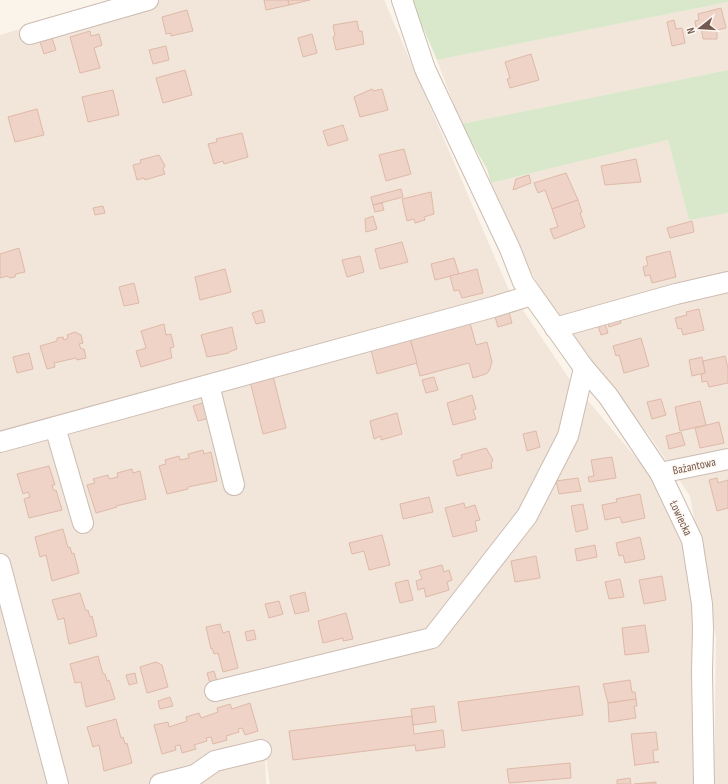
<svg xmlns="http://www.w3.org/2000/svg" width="728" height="784" font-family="'Sofia Sans Condensed',sans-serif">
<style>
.residential{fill:#f2e5da}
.green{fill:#d9e8cb}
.building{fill:#eed3c6;stroke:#dfb9a8}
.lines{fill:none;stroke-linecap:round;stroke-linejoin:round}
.minor-casing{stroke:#ccbcb2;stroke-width:22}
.minor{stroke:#fff;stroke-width:20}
.labels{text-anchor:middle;stroke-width:3;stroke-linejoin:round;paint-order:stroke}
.street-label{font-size:12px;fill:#745a50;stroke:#fef8f2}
</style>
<rect width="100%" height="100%" fill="#fbf4eb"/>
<!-- residential -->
<g class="residential">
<path d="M118,0H384L508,288L568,377L653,478L683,546L699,634L694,784H270L265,750L266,784H0V35Z"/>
<path d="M728,2V70L461,124L437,60Z"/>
<path d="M668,140L689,219L728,213V784H714L716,638L690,496L654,442L558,317L525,262L491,183Z"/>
</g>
<!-- green -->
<g class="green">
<path d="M411,0H728V2L437,60Z"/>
<path d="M728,70V213L689,220L668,140L491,183L487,169L461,124Z"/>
</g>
<!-- building -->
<g class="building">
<path d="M264,0H288L289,5L266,10Z"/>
<path d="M288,0H310L289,5Z"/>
<path d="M721,8L726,28L717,30V39H703L701,27H696L695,21L699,20L698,14Z"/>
<path d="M187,10L193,31L171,36V33L166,34L162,17Z"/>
<path d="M674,20L676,29L682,28L685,43L672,46L667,22Z"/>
<path d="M357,21L359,31H362L364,44L336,50L333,37L335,36L333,25Z"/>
<path d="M90,31L91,36L99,34L102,45L94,48L100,68L80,73L70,37Z"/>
<path d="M312,34L317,53L303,57L298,38Z"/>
<path d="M52,38L56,50L44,54L40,42Z"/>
<path d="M166,46L169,60L153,64L149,50Z"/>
<path d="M531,54L539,80L510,88L507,79L510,78L505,62Z"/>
<path d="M185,70L192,95L163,103L156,78Z"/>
<path d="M372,89L373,91L382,89L388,110L360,117L354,97Z"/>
<path d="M113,90L119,115L88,122L82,97Z"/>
<path d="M37,109L44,135L15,142L8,117Z"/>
<path d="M343,125L348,140L328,146L323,131Z"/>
<path d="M242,133L248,157L224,164L223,161L214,164L208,144L217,142L216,139Z"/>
<path d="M404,149L411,174L386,181L379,155Z"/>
<path d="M159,155L165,166L163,169L165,174L145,180L144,178L137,180L133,165L141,163L140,160Z"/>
<path d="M636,159L641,182L605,185L601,166Z"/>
<path d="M566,173L578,200L552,209L545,190L538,193L534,183Z"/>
<path d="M529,175L531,183L513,190L516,179Z"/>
<path d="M401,189L403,197L373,205L371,197Z"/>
<path d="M431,192L434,214L424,217L425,220L415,223L414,219L407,221L402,199Z"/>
<path d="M578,200L582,212L580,213L585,227L554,239L550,229L558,227L552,209Z"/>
<path d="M382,203L384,210L375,212L373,205Z"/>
<path d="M103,206L105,213L95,215L93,208Z"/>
<path d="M373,216L377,229L366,232L365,219Z"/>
<path d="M692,221L694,232L670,238L667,228Z"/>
<path d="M402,242L408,262L380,269L375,249Z"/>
<path d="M19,248L25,272L16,274L15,277L10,278L7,276L0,278V254Z"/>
<path d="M670,251L676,277L652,283L650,275L645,276L643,267L648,265L646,257Z"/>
<path d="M360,256L364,272L347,277L342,260Z"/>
<path d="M454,258L459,274L435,280L431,264Z"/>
<path d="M225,269L231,292L200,300L195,277Z"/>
<path d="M477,269L483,293L462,298L459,290L454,291L450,276Z"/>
<path d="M134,283L139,303L124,306L119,287Z"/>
<path d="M508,308L512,323L498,327L494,313Z"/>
<path d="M699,309L704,330L683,335L681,328L678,329L675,318L687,315L686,312Z"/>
<path d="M262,310L265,322L256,324L252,313Z"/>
<path d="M619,316L621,323L609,327L607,319Z"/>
<path d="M469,319L476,345L487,342L492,362L489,371L486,374L473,378L469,363L420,376L409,335Z"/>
<path d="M604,320L608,333L601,335L597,323Z"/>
<path d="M164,324L166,335L171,334L174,347L170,348L172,358L141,367L136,351L146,348L141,331Z"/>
<path d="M232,327L237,349L229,352V353L207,357L201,335Z"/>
<path d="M75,332L81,335L83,343L79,344L81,349H84L86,358L77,360L76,358L54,363L55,367L47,369L40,346L57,341V338L63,337L64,340L68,338L67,335Z"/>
<path d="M409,335L417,363L377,374L370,346Z"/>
<path d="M641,338L649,366L624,373L619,355L616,356L613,346Z"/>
<path d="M29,353L33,369L17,373L13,357Z"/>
<path d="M725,356L728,368V383L709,387L707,381L702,382L701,374L705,373L703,361Z"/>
<path d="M702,357L705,373L692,376L689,360Z"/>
<path d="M273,376L286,428L263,434L250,381Z"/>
<path d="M434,377L438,390L426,393L422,380Z"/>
<path d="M472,395L476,409L473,410L476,419L453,425L447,403Z"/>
<path d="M661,399L666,415L652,419L647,402Z"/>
<path d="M700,401L706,425L680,431L675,407Z"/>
<path d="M206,402L210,418L198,421L193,406Z"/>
<path d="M397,413L402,434L381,440V436L374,439L370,421Z"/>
<path d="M719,422L724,443L700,448L695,428Z"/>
<path d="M536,431L540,447L527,451L523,434Z"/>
<path d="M681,432L685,445L669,449L666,436Z"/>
<path d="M486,448L493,460L491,463L492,468L457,476L453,461L462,458L461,455Z"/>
<path d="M203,450L204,454L211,452L217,481L188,487V489L167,494L159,466L166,464L165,460L179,456L180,460L189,458L188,454Z"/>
<path d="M612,457L616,478L589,482L588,477L594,476L591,460Z"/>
<path d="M49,466L55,485H52L54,491L56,490L62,510L29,518L24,499L30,497L28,492L23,494L17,474Z"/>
<path d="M132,469L133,473L140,471L146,499L116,506L117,507L96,513L87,485L95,483L93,479L108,475L109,479L118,477L117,473Z"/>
<path d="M578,478L581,491L559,494L556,481Z"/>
<path d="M717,478L718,483L728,480V508L717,511L709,480Z"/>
<path d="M640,494L645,518L622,523L620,517L605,520L602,505L617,502L616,499Z"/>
<path d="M429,497L433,512L403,519L400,504Z"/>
<path d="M464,503L465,508L475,505L480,520L475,521L477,531L453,537L445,508Z"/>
<path d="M583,504L588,529L576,532L571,506Z"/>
<path d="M63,529L68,548L70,547L72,554L74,553L79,573L52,581L46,555L40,557L35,537Z"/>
<path d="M382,535L390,565L369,570L364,551L352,554L349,543Z"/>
<path d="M640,537L645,559L625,563L623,555L619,556L616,543Z"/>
<path d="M595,545L597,557L577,561L575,549Z"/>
<path d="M536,556L540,578L515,582L511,561Z"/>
<path d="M442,565L444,572L449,570L452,580L447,582L449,590L426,597L424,588L418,590L416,581L422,579L419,571Z"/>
<path d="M662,576L666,600L644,604L639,580Z"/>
<path d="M620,579L624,597L609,599L605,582Z"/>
<path d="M408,580L413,600L400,603L395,583Z"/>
<path d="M305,592L309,611L295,614L290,596Z"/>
<path d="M80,593L86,611L88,610L90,617L92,616L97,636L69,644L64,618L58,620L52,600Z"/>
<path d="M279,601L283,614L269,618L265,604Z"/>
<path d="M346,613L353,639L343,641V638L323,643L318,621Z"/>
<path d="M220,624L223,633L229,631L238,668L223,672L218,653L214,654L212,648L211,649L206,627Z"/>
<path d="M645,625L649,652L625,655L622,628Z"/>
<path d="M254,630L256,639L247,641L245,632Z"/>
<path d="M98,656L103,674H105L107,681L109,680L115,699L86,707L81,682L75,683L70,664Z"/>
<path d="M156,662L162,665L168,687L147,693L140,667Z"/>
<path d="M214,671L217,681L210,683L207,673Z"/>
<path d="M135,673L137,683L129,685L126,675Z"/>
<path d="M630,680L632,692H635L636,699L608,703L603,684Z"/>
<path d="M579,686L583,715L462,731L458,702Z"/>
<path d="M170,697L173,706L160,709L158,701Z"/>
<path d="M636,699L637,706H634L636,718L609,722L608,703Z"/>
<path d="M250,703L258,731L245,735L242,728L238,729L239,732L226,736L227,740L213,744L211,737L206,738L207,741L194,745L196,749L182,753L180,745L175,746L176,750L162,754L154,725L168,722L169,727L187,721L186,717L199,713L201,718L218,712L217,708L230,704L232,709Z"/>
<path d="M434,706L436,722L413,725L411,709Z"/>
<path d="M412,716L414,734L443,730L445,747L416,751L415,745L293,760L289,731Z"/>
<path d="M116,719L121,738L123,737L125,744L127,743L132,763L104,771L99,745L93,747L87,727Z"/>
<path d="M656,732L658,750H653L654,762H659L635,765V766L631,734Z"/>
<path d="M570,763L571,778L509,783L507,769Z"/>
<path d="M630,778L631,784H617V780Z"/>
<path d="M656,782V784H634Z"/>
</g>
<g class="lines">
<defs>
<g id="minor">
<path d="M402,0L425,69L510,249L523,282L584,368L608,396L660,473L692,540L702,604L703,628L702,672L704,784"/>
<path d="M30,34L148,0"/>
<path d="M555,328L676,294L728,282"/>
<path d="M209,385L234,485"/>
<path d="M55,427L83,523"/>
<path d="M0,442L493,307L532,295"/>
<path d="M660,473L728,459"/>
<path d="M0,564L58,784"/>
<path d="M215,691L432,638L527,516L568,436L584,368"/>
<path d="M160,784L195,775L215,761L261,750"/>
</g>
</defs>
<!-- minor casing -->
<use href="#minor" class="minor-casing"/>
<!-- minor -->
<use href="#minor" class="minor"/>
</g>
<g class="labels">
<!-- street labels -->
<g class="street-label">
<text transform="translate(694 466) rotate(-12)" y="4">Bażantowa</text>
<text transform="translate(681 518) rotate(65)" y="4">Łowiecka</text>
</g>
</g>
<!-- north arrow -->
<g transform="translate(700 28) rotate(253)" stroke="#fef8f2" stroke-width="3" paint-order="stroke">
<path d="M0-3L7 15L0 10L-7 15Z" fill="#745a50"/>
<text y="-6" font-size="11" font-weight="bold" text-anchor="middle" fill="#745a50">N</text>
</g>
</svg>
